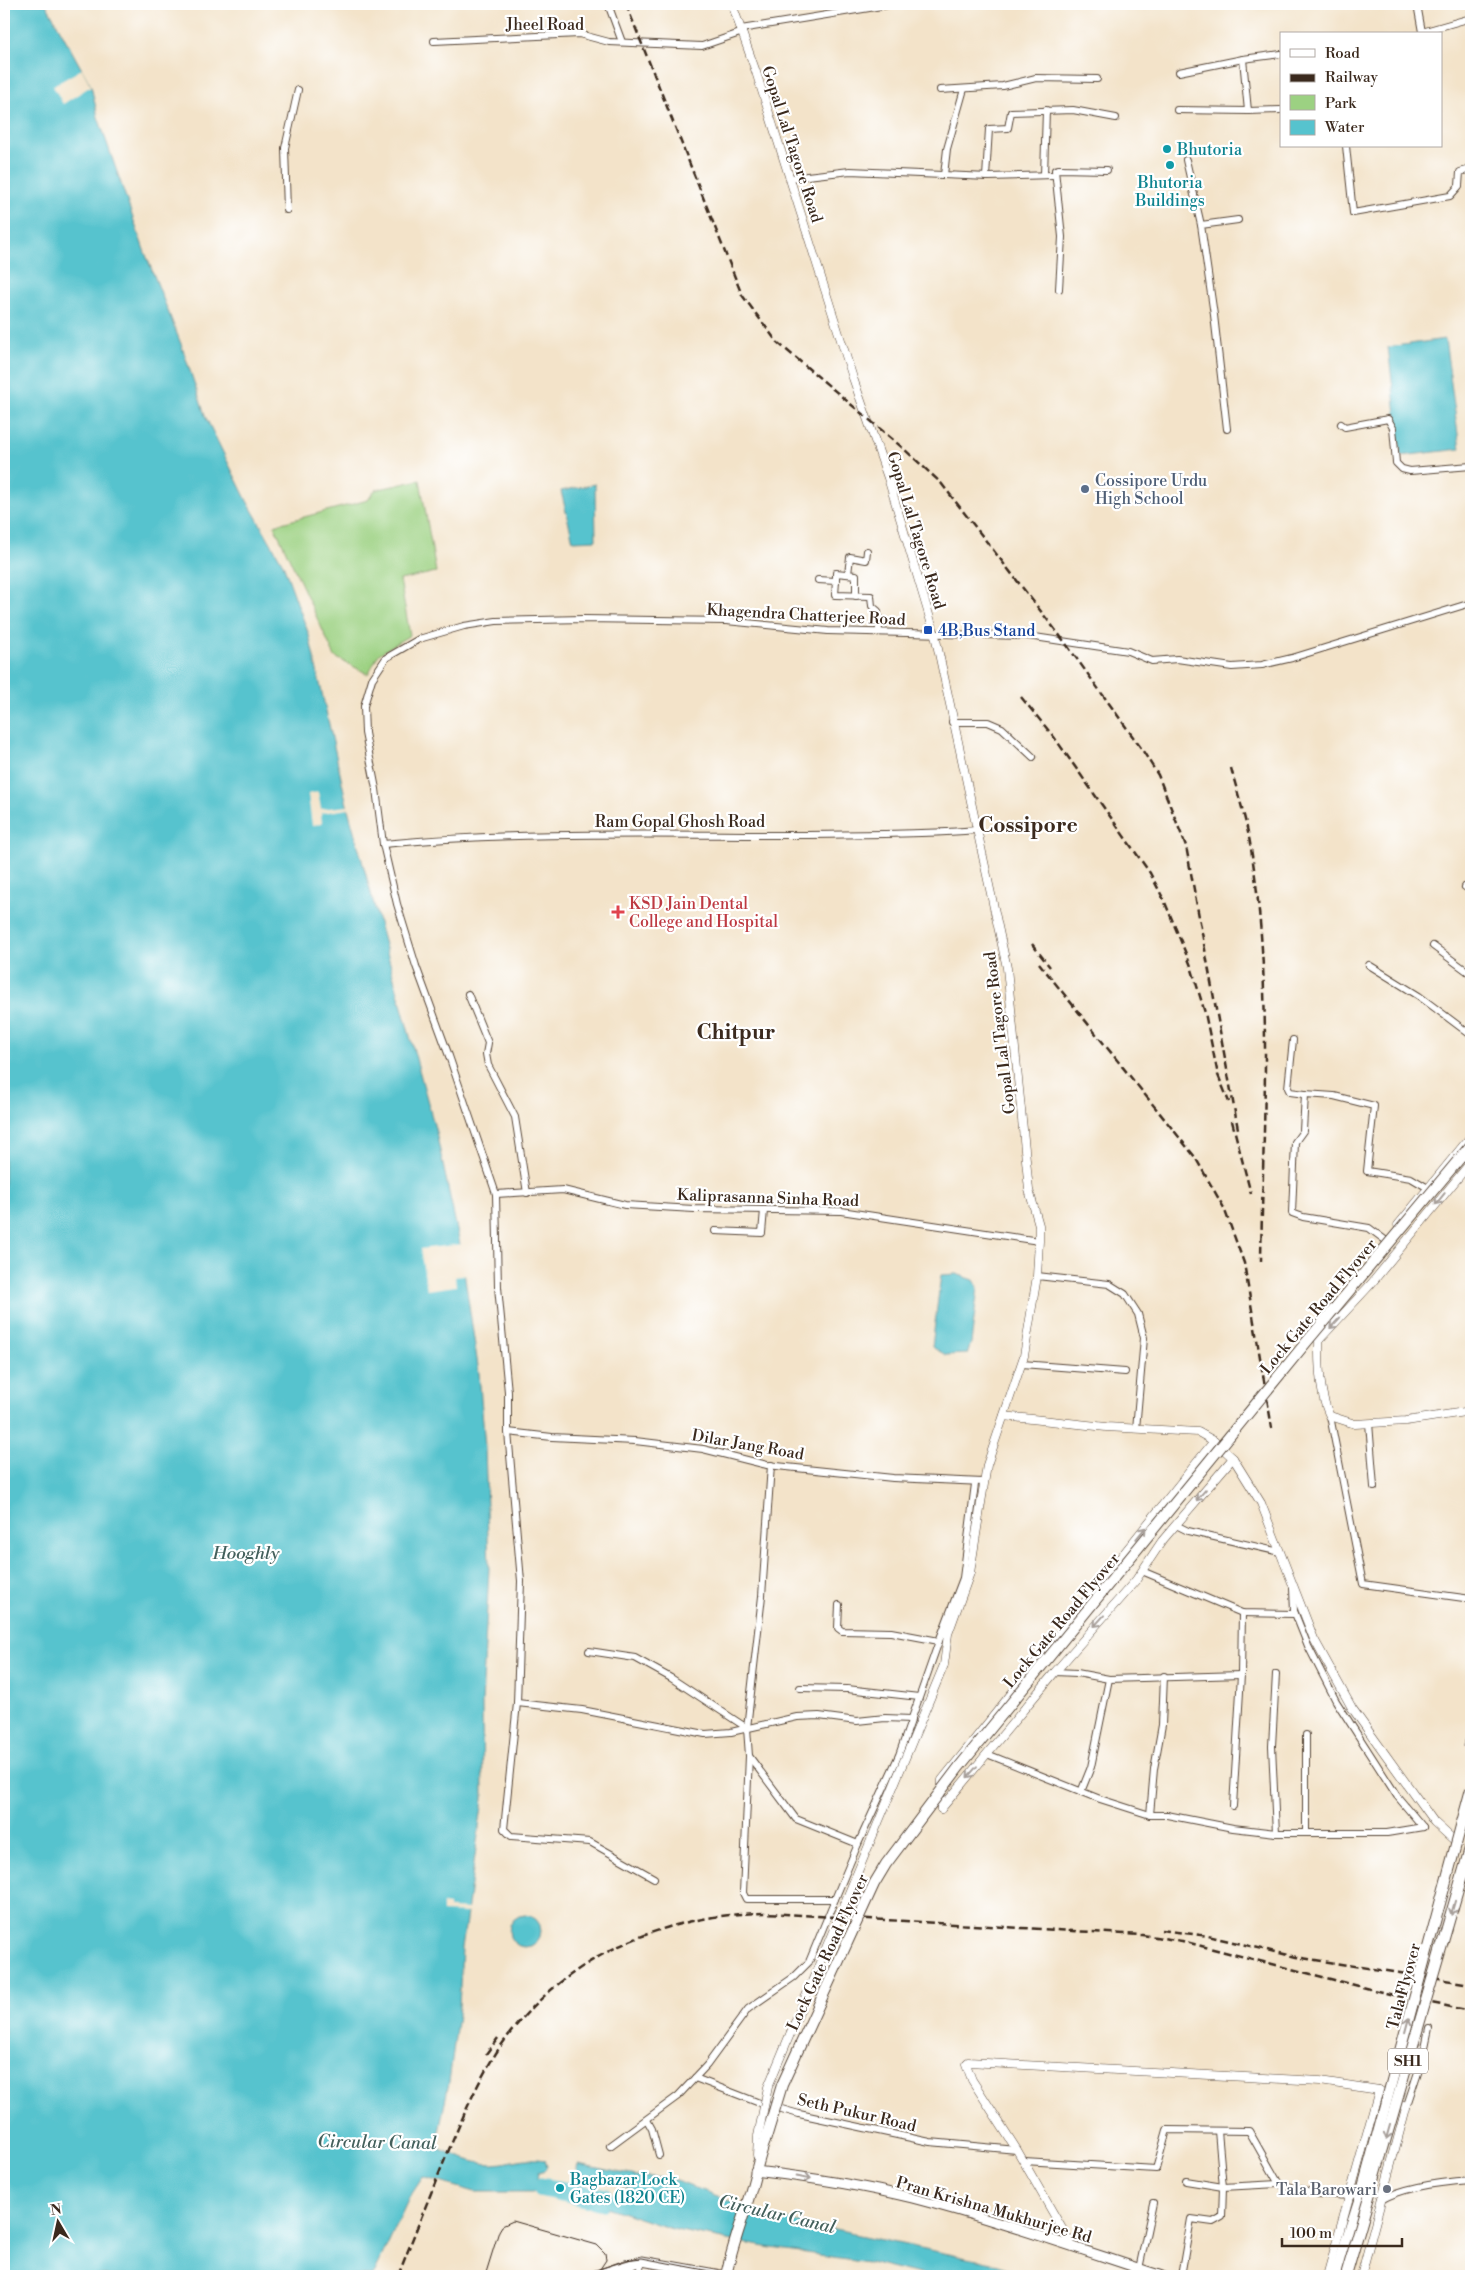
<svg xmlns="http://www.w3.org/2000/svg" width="1475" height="2280" font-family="'Libre Bodoni',serif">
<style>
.green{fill:#9cd182;stroke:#6c7e50}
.water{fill:#56c3ce;stroke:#487676}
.pier{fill:#f3e3c9}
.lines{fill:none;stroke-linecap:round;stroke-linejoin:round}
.canal{stroke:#56c3ce;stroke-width:9}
.minor-casing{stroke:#574638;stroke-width:8}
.tertiary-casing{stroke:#574638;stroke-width:9}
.secondary-casing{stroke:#574638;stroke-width:11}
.primary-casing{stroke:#574638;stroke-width:12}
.minor{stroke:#fff;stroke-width:6}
.tertiary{stroke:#fff;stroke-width:8}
.secondary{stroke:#fff;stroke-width:9}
.primary{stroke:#fff;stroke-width:10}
.tram{stroke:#3b2a1e;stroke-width:1}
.rail{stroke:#3b2a1e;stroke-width:2.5;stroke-dasharray:8 4;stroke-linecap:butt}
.tertiary-bridge-casing{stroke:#574638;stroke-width:9;stroke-linecap:butt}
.primary-bridge-casing{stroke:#574638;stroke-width:12;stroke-linecap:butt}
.tertiary-bridge{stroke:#fff;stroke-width:8}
.primary-bridge{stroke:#fff;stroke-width:10}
.oneway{stroke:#a79f9a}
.culture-dot{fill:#0f9aa8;stroke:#fff;stroke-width:2}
.service-dot{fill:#5c6f8a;stroke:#fff;stroke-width:2}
.transit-dot{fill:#1a4fb4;stroke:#fff;stroke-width:2}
.health-dot{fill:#e0444e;stroke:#fff;stroke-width:2}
.worship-dot{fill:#6b7280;stroke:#fff;stroke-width:2}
.labels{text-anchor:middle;stroke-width:4.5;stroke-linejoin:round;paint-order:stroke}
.shield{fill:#fff;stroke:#766a62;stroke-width:1}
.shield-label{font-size:15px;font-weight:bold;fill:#3b2a1e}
.street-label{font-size:16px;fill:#3b2a1e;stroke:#fff}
.culture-label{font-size:16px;fill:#0d838f;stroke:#fff;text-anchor:start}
.service-label{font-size:16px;fill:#4e5e75;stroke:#fff;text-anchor:start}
.transit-label{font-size:16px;fill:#164399;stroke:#fff;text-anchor:start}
.health-label{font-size:16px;fill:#be3a42;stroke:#fff;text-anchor:start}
.worship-label{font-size:16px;fill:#5b616d;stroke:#fff;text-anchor:end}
.water-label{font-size:18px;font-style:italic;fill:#44605c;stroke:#fff}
.district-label{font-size:21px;font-weight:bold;fill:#3b2a1e;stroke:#fff}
</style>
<rect width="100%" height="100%" fill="#fff"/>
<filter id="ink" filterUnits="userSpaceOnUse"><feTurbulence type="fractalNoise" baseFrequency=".02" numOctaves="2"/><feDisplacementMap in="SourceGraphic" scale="10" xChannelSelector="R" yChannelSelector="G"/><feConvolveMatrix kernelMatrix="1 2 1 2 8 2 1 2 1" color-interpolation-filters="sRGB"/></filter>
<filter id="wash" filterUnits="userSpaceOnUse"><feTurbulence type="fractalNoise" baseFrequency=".0096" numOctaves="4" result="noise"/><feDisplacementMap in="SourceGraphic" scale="20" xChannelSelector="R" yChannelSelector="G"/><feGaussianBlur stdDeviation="1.12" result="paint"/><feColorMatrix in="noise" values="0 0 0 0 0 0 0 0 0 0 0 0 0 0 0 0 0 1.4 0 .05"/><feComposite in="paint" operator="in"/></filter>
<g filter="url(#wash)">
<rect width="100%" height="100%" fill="#f3e3c9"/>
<!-- green -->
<path class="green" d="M420,480L436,572L400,580L410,635L379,654L368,674L335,657L274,525L368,500L375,490Z"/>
<!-- water -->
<g class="water">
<path d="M4,4H46L91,86L98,117L144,250L181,344L206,418L247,501L283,564L309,635L348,809L436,1132L460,1244L479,1373L485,1447L489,1568L482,1703L483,1799L462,1948L459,2007L449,2082L436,2147C454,2155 473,2164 493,2164C513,2163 523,2156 545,2160L547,2166L545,2170L538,2172L537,2179L540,2182L539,2192H475L423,2177L409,2198L373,2276H4Z"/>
<path d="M1445,339L1460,449L1401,456L1388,347Z"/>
<path d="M595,484L596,540L573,541L561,491Z"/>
<path d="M956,1274L974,1280L978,1287L971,1343L967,1354L946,1355L932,1347L941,1275Z"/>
<circle cx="525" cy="1931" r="16"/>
<path d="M578,2164L636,2176L667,2178L782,2219L987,2262L1034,2276H927L874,2263L765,2247L675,2230L603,2206L602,2199L607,2193L629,2197L633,2189L575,2175Z"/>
</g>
<!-- pier -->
<g class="pier">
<path d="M82,69L91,86L63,104L53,86Z"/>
<path d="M318,792L321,809L348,806V809L321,813L322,824L312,825L308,794Z"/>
<path d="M463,1244L468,1275L455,1277L456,1286L427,1290L420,1249Z"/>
<path d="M442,1904L449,1905V1908L471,1909L470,1913L442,1912Z"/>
</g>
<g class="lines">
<!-- canal -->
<g class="canal">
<path d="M540,2182L607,2193L602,2199L603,2206L539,2192Z"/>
<path d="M529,2184L612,2200"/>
</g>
</g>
</g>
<g filter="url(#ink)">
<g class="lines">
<defs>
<g id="minor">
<path d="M608,4L622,42"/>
<path d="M1417,4L1422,32L1471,18"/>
<path d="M741,29L894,4"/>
<path d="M434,41L579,34L609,42L702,46L743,32"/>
<path d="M1243,59L1248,111L1281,110"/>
<path d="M1179,72L1243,59L1281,54"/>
<path d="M940,90L1003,86L1036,78L1097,79"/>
<path d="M1177,110L1248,111"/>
<path d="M1346,146L1353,213L1450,196L1459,186L1460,172L1471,169"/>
<path d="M1186,160L1201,225"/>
<path d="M944,175L947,149L964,89"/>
<path d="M1044,175L1046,110"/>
<path d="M986,177L989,129L1008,128L1011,112L1073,110L1116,118"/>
<path d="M790,178L850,171L989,177L1054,175"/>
<path d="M287,210L285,148L298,90"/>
<path d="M1059,289L1062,237L1055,170L1059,169L1107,170"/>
<path d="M1341,424L1345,427L1388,419L1393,428L1396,463L1402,469L1410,471L1471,466"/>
<path d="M1227,429L1214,315L1201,225L1238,220"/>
<path d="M848,574L850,557L866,560L867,551"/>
<path d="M818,580L836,581L835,595L871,596L872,606L878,611L879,632"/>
<path d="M836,581V573L856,575V596"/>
<path d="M952,722H988L1002,728L1033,757"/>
<path d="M383,844C521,831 660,835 799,835C858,834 917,835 976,830"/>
<path d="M1465,887L1471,890"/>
<path d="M1433,946L1471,974"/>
<path d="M1369,965L1419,996L1471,1035"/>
<path d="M468,994L488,1043L486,1054L488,1065L515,1117L527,1193"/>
<path d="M1293,1040L1288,1088L1290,1092L1305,1094"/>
<path d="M496,1194L563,1190L625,1205L694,1209L841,1211L1039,1241"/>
<path d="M715,1231L762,1233L764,1210"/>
<path d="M1385,1240L1369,1228L1303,1217L1292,1213L1295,1142L1303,1131L1305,1094L1334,1096L1374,1106L1367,1171L1411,1178L1428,1188"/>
<path d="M1037,1276L1109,1284L1125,1294L1138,1314L1144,1338L1136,1429"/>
<path d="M1022,1364L1125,1372"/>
<path d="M1330,1416L1363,1584L1471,1599"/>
<path d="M1369,1423L1374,1487"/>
<path d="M508,1432L552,1437L635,1441L703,1449L767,1465L893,1478L983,1482"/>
<path d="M771,1465L762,1596L747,1728L749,1756L796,1819L858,1844"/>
<path d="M1176,1525L1188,1531L1280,1552"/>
<path d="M1142,1571L1242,1613L1295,1614"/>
<path d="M1293,1588L1294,1611L1308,1646L1336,1701L1397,1796L1423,1827"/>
<path d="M839,1605L838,1628L842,1631L891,1632L939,1641"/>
<path d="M589,1651L635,1658L671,1678L747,1728"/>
<path d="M1055,1672L1077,1673L1109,1679L1241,1675"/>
<path d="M1276,1674L1272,1746L1276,1833"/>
<path d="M800,1688L847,1689L919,1697"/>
<path d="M517,1703L582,1710L705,1734L731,1732L797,1717L819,1716L857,1721L885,1718L912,1719"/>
<path d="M1306,1735V1833"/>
<path d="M987,1754L1100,1799L1150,1815H1167L1233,1828L1276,1833H1387L1423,1827"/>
<path d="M749,1756L743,1893L746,1899H835L858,1844L899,1755L939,1641L963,1578L975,1484"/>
<path d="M1081,1792L1091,1767L1109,1679"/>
<path d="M1233,1806L1241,1675L1242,1613"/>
<path d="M1150,1815L1154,1769L1162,1725L1164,1676"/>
<path d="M654,1878L590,1842L511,1836L504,1829L517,1703L521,1581L508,1432V1392L498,1287L496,1194L449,1056L416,966L397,904L383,844L376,789L365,733L364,706L372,679L386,658L419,639L464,626L496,621L584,619L726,621L828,631L1028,636L1128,651L1152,661L1177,659L1232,667L1262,665L1292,658L1471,603"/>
<path d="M695,2078L757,2102L799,2114L930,2142L1017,2150"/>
<path d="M1406,2108L1423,2057L1429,2028"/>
<path d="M647,2120L652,2129L659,2155"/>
<path d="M610,2146L678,2096L707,2065L748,2009L794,1977L809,1962L835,1899"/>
<path d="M1024,2161L1156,2169L1167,2130L1249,2131L1279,2184L1319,2194L1351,2196"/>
<path d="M1186,2181L1223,2187L1279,2184"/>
<path d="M1381,2200C1405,2186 1443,2182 1471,2180"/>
<path d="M1139,2269L1153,2203"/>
<path d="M638,2276L642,2261"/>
<path d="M1181,2276L1191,2219L1213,2222L1222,2217L1223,2187L1218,2131"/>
</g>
<g id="tertiary">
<path d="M732,4L756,72L853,378L888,478L935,635L1007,968L1029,1190L1039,1225V1241L1037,1276L1024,1356L987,1465L970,1573L948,1634L944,1665"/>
<path d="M1398,1225L1471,1136"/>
<path d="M1320,1324C1318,1351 1318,1393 1330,1416L1355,1424L1406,1421L1471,1411"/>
<path d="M1319,1340L1371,1284L1471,1162"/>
<path d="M1004,1416L1106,1427L1198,1432L1214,1441L1233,1458L1261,1503L1314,1639L1352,1708L1434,1822L1457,1843"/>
<path d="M1471,1733L1468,1746L1471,1750"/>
<path d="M941,1809L942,1780L1214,1441"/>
<path d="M941,1809L1055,1672L1136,1580L1162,1541L1233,1458"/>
<path d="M757,2156L758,2136"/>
<path d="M1072,2246L1017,2150L972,2080L966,2064L968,2062L1320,2081L1379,2090L1406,2108L1361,2276"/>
<path d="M1327,2276L1379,2090"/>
</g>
<g id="secondary">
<path d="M755,2171C807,2177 861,2185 912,2198C997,2220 1079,2249 1162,2276"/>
<path d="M593,2276L642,2261L726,2276"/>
</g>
<g id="primary">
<path d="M726,2276C732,2246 743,2219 751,2190C756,2173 759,2157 765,2141"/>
<path d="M1335,2276L1362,2191"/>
</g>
</defs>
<!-- minor casing -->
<use href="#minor" class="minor-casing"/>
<!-- tertiary casing -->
<use href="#tertiary" class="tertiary-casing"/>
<!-- secondary casing -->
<use href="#secondary" class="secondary-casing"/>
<!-- primary casing -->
<use href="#primary" class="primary-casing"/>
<!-- minor -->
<use href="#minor" class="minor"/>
<!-- tertiary -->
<use href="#tertiary" class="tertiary"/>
<!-- secondary -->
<use href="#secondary" class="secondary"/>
<!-- primary -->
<use href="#primary" class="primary"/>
<!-- tram -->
<g class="tram">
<path d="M485,2276L499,2231L502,2226L513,2221L597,2245L605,2253L606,2260L598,2272"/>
<path d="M580,2276L625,2260L642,2258L736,2276"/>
</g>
<!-- rail -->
<g class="rail">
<path d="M626,4L742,295L777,342L904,449L941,483L1064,641L1141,748L1158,775L1186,846L1238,1129"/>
<path d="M1021,697L1054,737L1150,873L1164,900L1191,966L1205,1013L1218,1075L1229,1102"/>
<path d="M1231,768C1238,795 1247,822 1251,849C1273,984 1263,1124 1261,1261"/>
<path d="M1032,944L1050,967"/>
<path d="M1039,963L1195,1157L1224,1208L1244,1263L1272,1428"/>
<path d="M1232,1121L1251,1194"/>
<path d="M1161,1930L1208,1936L1296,1957L1471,1984"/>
<path d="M486,2054L498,2038"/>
<path d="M398,2276C416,2230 434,2185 453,2140C465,2112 477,2084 493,2058C551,1963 659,1913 767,1913L1142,1935L1182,1941L1397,1996L1471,2011"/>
</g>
<defs>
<path id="tertiary-bridge" d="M758,2136L768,2087L944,1665"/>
<g id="primary-bridge">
<path d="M765,2141L782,2085L874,1884L886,1864L959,1767L1304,1345L1471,1145"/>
<path d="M1362,2191L1471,1789"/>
<path d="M1346,2276L1471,1845"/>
</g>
</defs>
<!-- tertiary-bridge casing -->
<use href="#tertiary-bridge" class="tertiary-bridge-casing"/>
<!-- primary-bridge casing -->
<use href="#primary-bridge" class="primary-bridge-casing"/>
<!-- tertiary-bridge -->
<use href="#tertiary-bridge" class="tertiary-bridge"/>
<!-- primary-bridge -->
<use href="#primary-bridge" class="primary-bridge"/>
</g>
<!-- one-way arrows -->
<defs><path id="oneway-shaft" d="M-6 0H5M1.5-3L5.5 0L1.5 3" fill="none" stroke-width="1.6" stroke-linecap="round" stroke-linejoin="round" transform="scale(1.25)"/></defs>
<g class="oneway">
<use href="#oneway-shaft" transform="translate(1440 1199) rotate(129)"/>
<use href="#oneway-shaft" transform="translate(1335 1323) rotate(133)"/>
<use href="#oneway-shaft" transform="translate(1201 1495) rotate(131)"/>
<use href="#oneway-shaft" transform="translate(1141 1533) rotate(-51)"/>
<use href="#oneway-shaft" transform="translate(1099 1621) rotate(132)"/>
<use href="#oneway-shaft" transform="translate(972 1772) rotate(131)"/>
<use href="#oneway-shaft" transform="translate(1453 1908) rotate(106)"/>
<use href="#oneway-shaft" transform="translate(1407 2025) rotate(-75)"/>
<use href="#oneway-shaft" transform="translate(1388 2132) rotate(106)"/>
<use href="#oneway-shaft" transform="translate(804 2177) rotate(11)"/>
</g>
</g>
<!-- markers -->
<g class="culture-dot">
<circle cx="1167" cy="149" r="5"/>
<circle cx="1170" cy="165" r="5"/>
<circle cx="560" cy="2188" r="5"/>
</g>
<circle class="service-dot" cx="1085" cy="489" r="5"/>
<rect class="transit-dot" x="923" y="625" width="10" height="10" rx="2.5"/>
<path class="health-dot" d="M615.5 904.5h5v5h5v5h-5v5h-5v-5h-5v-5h5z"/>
<circle class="worship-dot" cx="1387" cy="2189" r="5"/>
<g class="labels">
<!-- shield labels -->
<rect class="shield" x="1388" y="2048.5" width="40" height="25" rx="4"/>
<g class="shield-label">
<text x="1408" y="2066">SH1</text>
</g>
<!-- street labels -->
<g class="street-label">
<text x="545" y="30">Jheel Road</text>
<text transform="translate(793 144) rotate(72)" y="6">Gopal Lal Tagore Road</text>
<text transform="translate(917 530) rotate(73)" y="6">Gopal Lal Tagore Road</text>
<text transform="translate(806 614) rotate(3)" y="6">Khagendra Chatterjee Road</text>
<text x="680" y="827">Ram Gopal Ghosh Road</text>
<text transform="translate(999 1033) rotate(-97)" y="6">Gopal Lal Tagore Road</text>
<text transform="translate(768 1197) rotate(2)" y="6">Kaliprasanna Sinha Road</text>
<text transform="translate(1318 1306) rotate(-50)" y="6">Lock Gate Road Flyover</text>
<text transform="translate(748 1444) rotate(10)" y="6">Dilar Jang Road</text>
<text transform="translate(1061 1620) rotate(-50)" y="6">Lock Gate Road Flyover</text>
<text transform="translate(827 1952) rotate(-65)" y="6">Lock Gate Road Flyover</text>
<text transform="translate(1403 1986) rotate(-75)" y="6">Tala Flyover</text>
<text transform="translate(857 2112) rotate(13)" y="6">Seth Pukur Road</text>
<text transform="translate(994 2209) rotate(16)" y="6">Pran Krishna Mukhurjee Rd</text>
</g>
<!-- culture labels -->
<g class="culture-label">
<text x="1177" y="155">Bhutoria</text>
<text x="1170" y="188" text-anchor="middle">Bhutoria<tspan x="1170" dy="18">Buildings</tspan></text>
<text x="570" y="2185">Bagbazar Lock<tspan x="570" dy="18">Gates (1820 CE)</tspan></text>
</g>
<!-- service labels -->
<g class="service-label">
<text x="1095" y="486">Cossipore Urdu<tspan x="1095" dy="18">High School</tspan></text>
</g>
<!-- transit labels -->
<g class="transit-label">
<text x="938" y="636">4B,Bus Stand</text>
</g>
<!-- health labels -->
<g class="health-label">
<text x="629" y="909">KSD Jain Dental<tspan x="629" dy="18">College and Hospital</tspan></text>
</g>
<!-- worship labels -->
<g class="worship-label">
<text x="1377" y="2195">Tala Barowari</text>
</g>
<!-- water labels -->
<g class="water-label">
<text x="246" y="1559">Hooghly</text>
<text transform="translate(377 2142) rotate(1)" y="6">Circular Canal</text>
<text transform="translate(777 2214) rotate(13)" y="6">Circular Canal</text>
</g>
<!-- district labels -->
<g class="district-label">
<text x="1028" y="832">Cossipore</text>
<text x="736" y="1039">Chitpur</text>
</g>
</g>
<!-- margin -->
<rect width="1475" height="2280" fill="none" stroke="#fff" stroke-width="20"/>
<!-- legend -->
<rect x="1280" y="32" width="162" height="115" fill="#ffffff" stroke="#b1aaa5"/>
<rect x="1290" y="49" width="25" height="8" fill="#ffffff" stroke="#b1aaa5"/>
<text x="1325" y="58" font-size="15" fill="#3b2a1e">Road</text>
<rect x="1290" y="74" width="25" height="8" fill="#3b2a1e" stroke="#b1aaa5"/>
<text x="1325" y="82" font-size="15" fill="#3b2a1e">Railway</text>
<rect x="1290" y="95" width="25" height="15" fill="#9cd182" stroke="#b1aaa5"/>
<text x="1325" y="108" font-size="15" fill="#3b2a1e">Park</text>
<rect x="1290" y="120" width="25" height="15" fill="#56c3ce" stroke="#b1aaa5"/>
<text x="1325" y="132" font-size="15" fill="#3b2a1e">Water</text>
<!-- north arrow -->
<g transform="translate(58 2222) rotate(351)" stroke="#ffffff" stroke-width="4" paint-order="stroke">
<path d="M0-4L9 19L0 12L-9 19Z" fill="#3b2a1e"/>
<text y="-8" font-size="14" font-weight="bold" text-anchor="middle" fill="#3b2a1e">N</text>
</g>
<!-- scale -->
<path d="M1282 2238v8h120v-8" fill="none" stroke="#3b2a1e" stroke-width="2.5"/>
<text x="1290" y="2238" font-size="15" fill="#3b2a1e" stroke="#ffffff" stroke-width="4" paint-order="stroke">100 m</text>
</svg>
